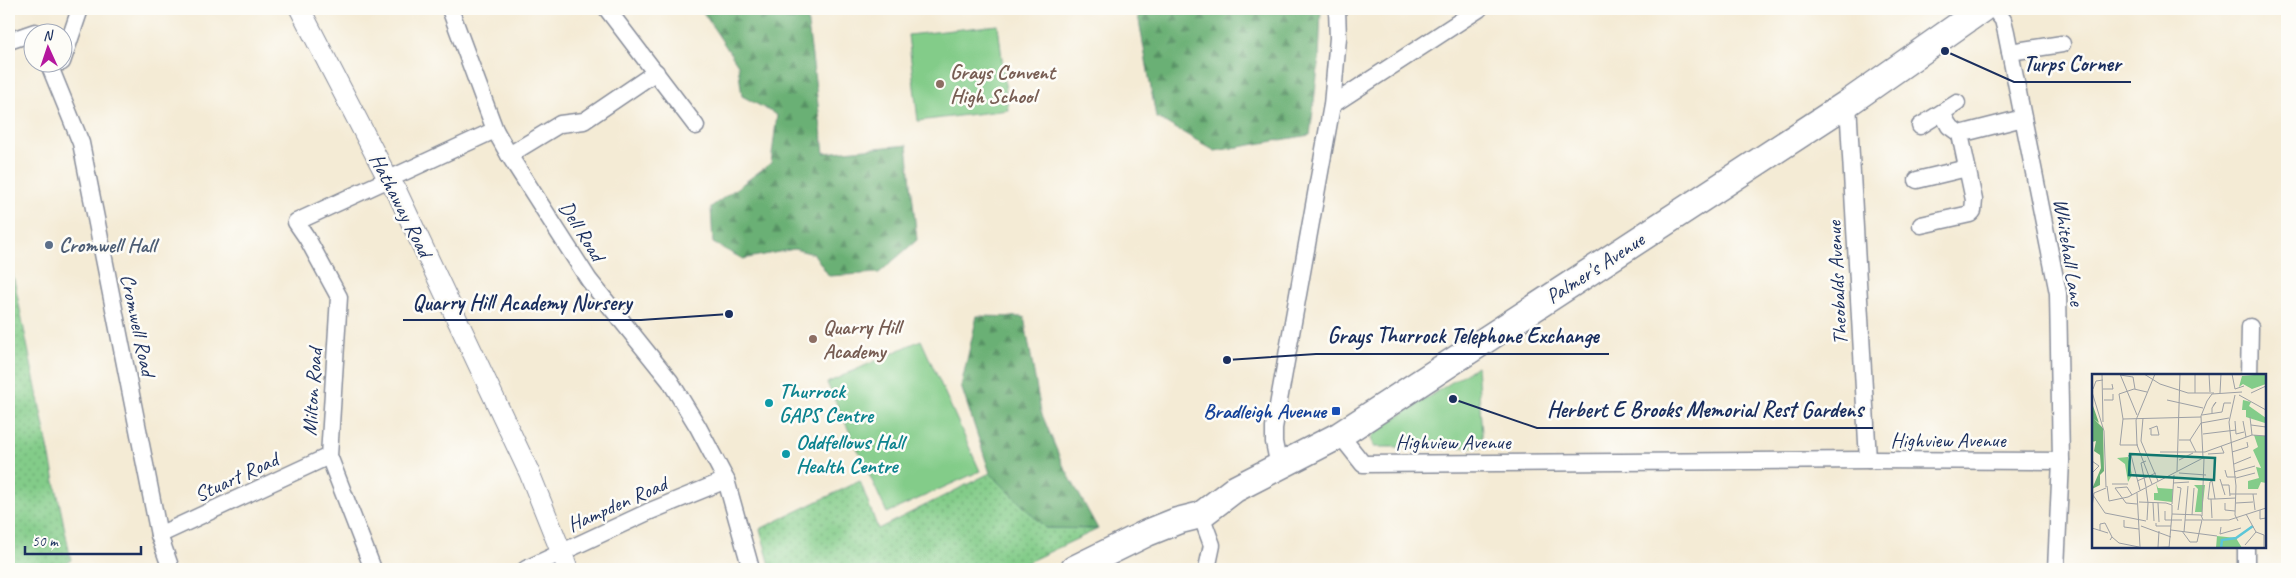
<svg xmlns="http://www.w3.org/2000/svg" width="2296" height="578" font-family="Caveat,sans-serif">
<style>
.grass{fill:url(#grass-dots);stroke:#4f7e74}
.forest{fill:url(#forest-firs);stroke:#42706a}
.garden{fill:#83cc89;stroke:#4f7e74}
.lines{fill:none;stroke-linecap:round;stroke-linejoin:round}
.minor-casing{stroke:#888d9a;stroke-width:19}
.tertiary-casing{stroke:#888d9a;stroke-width:22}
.primary-casing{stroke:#888d9a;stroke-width:29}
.minor{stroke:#fff;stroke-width:16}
.tertiary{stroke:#fff;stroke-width:20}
.primary{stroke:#fff;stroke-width:26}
.education-dot{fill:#8d6e63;stroke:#fdfcf7;stroke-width:2}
.service-dot{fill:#5c6f8a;stroke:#fdfcf7;stroke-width:2}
.culture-dot{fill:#0f9aa8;stroke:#fdfcf7;stroke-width:2}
.transit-dot{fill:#1a4fb4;stroke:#fdfcf7;stroke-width:2}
.labels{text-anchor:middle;stroke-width:5;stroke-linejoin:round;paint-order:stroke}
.education-label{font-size:21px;font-weight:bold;fill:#785e54;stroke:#fdfcf7;text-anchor:start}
.street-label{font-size:21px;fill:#1b2f5e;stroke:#fdfcf7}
.service-label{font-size:21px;font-weight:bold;fill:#4e5e75;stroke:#fdfcf7;text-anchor:start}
.culture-label{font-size:21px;font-weight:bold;fill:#0d838f;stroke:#fdfcf7;text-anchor:start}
.transit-label{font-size:21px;font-weight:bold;fill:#164399;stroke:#fdfcf7;text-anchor:end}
.inset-river{fill:none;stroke:#5dc6d8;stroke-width:2.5}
.inset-road{fill:none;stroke:#9da0a5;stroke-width:1}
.view{fill:#0f766e;fill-opacity:0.15;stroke:#0f766e;stroke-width:2.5}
.inset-edge{fill:none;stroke:#1b2f5e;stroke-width:2.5}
.leader{fill:none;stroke:#1b2f5e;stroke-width:2}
.callout-dot{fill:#1b2f5e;stroke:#fdfcf7;stroke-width:2}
.callout-label{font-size:22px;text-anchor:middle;font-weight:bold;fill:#1b2f5e;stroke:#fdfcf7;stroke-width:5;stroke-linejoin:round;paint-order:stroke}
</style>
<defs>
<pattern id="grass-dots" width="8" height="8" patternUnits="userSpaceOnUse" patternTransform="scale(1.25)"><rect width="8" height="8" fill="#83cc89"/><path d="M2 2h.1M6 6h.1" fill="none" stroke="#6aa673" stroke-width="1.8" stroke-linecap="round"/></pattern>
<pattern id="forest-firs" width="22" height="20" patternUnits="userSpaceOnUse" patternTransform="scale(1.25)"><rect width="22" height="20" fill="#6ab075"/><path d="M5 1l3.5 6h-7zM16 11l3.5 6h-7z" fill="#569063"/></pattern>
</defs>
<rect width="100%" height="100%" fill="#fdfcf7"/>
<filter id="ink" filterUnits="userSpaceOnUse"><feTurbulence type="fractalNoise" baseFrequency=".02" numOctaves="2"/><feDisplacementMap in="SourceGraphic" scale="10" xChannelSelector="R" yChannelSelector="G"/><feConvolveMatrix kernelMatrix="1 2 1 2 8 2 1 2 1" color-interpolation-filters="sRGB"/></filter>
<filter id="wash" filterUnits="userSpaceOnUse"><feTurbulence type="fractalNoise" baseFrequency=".0096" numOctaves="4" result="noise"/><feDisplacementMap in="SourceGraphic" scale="20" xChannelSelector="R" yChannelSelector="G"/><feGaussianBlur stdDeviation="1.12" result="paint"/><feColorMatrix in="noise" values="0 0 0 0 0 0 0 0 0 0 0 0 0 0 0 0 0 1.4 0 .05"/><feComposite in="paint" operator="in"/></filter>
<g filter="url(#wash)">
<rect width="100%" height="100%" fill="#f4ebd5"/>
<!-- grass -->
<g class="grass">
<path d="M9,255L71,560L56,569H9Z"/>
<path d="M990,473L1045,528L1098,529L1013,569H771L760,529L860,481L878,529Z"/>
</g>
<!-- forest -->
<g class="forest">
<path d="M701,9H806L824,153L907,145L917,240L879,273L829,276L814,254L794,249L743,259L713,243L711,207L771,163L777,115L742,96L738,65Z"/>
<path d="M1137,9H1321L1319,60L1310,135L1215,151L1156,117Z"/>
<path d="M977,316L1024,317L1041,412L1062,463L1098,529L1045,528L990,473L961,386Z"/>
</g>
<!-- garden -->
<g class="garden">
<path d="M998,25L1008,110L918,121L908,35Z"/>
<path d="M921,340L980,471L887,513L827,383Z"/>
<path d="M1477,366L1483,447H1374L1371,438L1375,431Z"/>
</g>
</g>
<g filter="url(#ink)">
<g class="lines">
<defs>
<g id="minor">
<path d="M450,9L495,130L509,155L589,280L670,381L698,427L726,480L751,569"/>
<path d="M607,9L696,126"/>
<path d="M1994,9L2003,20L2006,32L2058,293L2061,461L2056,569"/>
<path d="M9,41L35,32"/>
<path d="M2010,52L2062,44"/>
<path d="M48,62L81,143L159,535L171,569"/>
<path d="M62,62L80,9"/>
<path d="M1848,103L1868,460"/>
<path d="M1332,105L1479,9"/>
<path d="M1942,113L1949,126L1960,134L2023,118"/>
<path d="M1920,126L1957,103"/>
<path d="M509,155L560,124L584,121L656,72"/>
<path d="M1917,180L1967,168"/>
<path d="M1921,225L1970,214L1973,211L1974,200L1960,134"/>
<path d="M2249,376L2250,327"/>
<path d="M1340,435L1363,464L1868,460L2061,461"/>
<path d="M1279,467L1274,442V428L1332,105L1338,38L1337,9"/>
<path d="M1201,515L1212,545L1207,569"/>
<path d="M159,535L329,456"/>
<path d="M373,569L329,456L339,297L307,238L296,222L495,130"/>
<path d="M526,569L648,512L726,480"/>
<path d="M2246,569V547"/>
</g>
<path id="tertiary" d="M300,9L388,179L396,190L529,472L568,569"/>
<path id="primary" d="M1074,569L1147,533L1177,521L1201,515L1235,489L1340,435L1848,103L1982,9"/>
</defs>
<!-- minor casing -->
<use href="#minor" class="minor-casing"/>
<!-- tertiary casing -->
<use href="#tertiary" class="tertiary-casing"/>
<!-- primary casing -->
<use href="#primary" class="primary-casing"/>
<!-- minor -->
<use href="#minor" class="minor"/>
<!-- tertiary -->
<use href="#tertiary" class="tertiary"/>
<!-- primary -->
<use href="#primary" class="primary"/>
</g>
</g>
<!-- markers -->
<g class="education-dot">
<circle cx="940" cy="84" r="5"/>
<circle cx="813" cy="339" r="5"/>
</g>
<circle class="service-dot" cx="49" cy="245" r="5"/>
<g class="culture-dot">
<circle cx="769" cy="403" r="5"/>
<circle cx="786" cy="454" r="5"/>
</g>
<rect class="transit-dot" x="1331" y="406" width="10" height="10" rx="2.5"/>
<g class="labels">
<!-- education labels -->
<g class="education-label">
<text x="950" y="79">Grays Convent<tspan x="950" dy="24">High School</tspan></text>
<text x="823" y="334">Quarry Hill<tspan x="823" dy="24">Academy</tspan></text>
</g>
<!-- street labels -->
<g class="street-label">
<text transform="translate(401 205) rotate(63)" y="7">Hathaway Road</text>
<text transform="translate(582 231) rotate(58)" y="7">Dell Road</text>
<text transform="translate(2069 252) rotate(81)" y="7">Whitehall Lane</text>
<text transform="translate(1595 268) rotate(-33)" y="7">Palmer's Avenue</text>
<text transform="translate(1837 283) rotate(-93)" y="7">Theobalds Avenue</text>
<text transform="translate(138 325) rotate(78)" y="7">Cromwell Road</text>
<text transform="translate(312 392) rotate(-86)" y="7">Milton Road</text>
<text x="1948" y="447">Highview Avenue</text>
<text x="1453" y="449">Highview Avenue</text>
<text transform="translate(236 477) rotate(-25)" y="7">Stuart Road</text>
<text transform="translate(617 504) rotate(-24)" y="7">Hampden Road</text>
</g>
<!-- service labels -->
<g class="service-label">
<text x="59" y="252">Cromwell Hall</text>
</g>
<!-- culture labels -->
<g class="culture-label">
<text x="779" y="398">Thurrock<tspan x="779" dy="24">GAPS Centre</tspan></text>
<text x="796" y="449">Oddfellows Hall<tspan x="796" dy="24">Health Centre</tspan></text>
</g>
<!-- transit labels -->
<g class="transit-label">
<text x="1326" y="418">Bradleigh Avenue</text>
</g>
</g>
<!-- overview -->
<g transform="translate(2092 374)">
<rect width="174" height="174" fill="#f4ebd5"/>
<path d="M174,0V10L160,15L151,10L147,13L150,2ZM151,26L159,28L157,32L174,44L173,49L154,43V36H150ZM36,83L40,101L36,108L33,90L25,84ZM164,93L174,95V109L169,108L166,115H156V107L167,104ZM64,109L66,114L81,115L80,128L62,126V119H66ZM125,162L144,164L150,174H124Z" fill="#83cc89"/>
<path d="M0,29L7,49L2,45L11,54L12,97L8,101V111L0,115L9,94L8,81L2,77L4,67L0,68Z" fill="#6ab075"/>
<path d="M162,61L174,62V95L170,96L161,76L166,73Z" fill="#83cc89"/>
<path d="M102,111H113L110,138H103L106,115Z" fill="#83cc89"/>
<path class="inset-river" d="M129,174L130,166L144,164L161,152"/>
<path class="inset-road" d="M10,0L11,48M28,0L45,41M52,0L68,10L96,19H122M103,0V19M117,0L118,18M140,0L143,15L152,12M28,1L41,3L43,15M1,15L4,7L11,6M11,15H21L20,10M0,18L12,57L14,113M128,19L129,0M159,19L174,12M143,21L137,48L144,112L143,141L146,147M147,21L174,36M12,26H21V20M75,26L111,34M120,39V34L124,28L121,32M110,41L130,38L132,29H139M158,43L160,61M51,44L49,67L66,107M31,45L109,43M31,45L27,20L42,15L55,18M31,45L28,71H46M143,47L144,60L152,58M151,47L154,63M159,51L174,53M57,55L65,52L67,61H59V55M111,60L144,56M87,66H98L104,78M98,66L109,49L137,44M68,78H113L160,61L174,62M140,78L156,73L155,68M116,80L132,79L129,72M36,82L39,81L48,116M87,86L101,79M0,87L7,92L0,99M54,87L49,89L54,113M142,90L159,83M133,96L135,103H144M85,97L88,0M142,98L163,92M87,99L114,101M144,104L163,99M128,105L133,121M45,107L64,99M120,107L123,125H116L118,108ZM81,109L97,108M20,110H36M60,110L45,71L44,46L63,0M130,111H137L138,122M15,112L17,127L36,123L111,84L109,42L115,27L120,20L150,18M85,113L89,114L86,136M54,114L56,129M45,119L48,173M138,120H165M161,120L163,136M1,121L13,139L54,147M40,121L35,113L23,114L34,129L45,130M119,125L120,144M123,125L144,124M47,128L74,129L80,131V140L109,141L111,146H137L174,134M61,129L62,147M66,129L67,148M133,129V136L143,137M144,129L161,128M80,130L82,101M0,133L2,119L14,114M168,136V145L174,144M73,137V146H90M100,141L102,114M110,142L112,84M32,146V153L47,155M55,146L56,129M93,146H110M64,149V152H79M49,152L79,163M129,153L128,160L149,154M0,154L16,159M79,156L125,162M8,157V150L13,149L20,163L18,166M90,157L98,168H105L110,146M92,158L96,112M164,158L172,161V174M20,163L27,169L47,173M153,171L164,158L154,140M66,173L67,157M49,174L77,173M77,174L80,140"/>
<path class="view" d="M38,80L123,84L122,106L37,101Z"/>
<rect width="174" height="174" class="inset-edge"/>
</g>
<!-- callouts -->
<path class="leader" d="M1945 51L2014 82H2131M729 314L641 320H403M1227 360L1316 354H1609M1453 399L1537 428H1873"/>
<g class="callout-dot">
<circle cx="1945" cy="51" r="5"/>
<circle cx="729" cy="314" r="5"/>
<circle cx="1227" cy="360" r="5"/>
<circle cx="1453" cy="399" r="5"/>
</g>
<g class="callout-label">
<text x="2072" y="71">Turps Corner</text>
<text x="522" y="310">Quarry Hill Academy Nursery</text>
<text x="1463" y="343">Grays Thurrock Telephone Exchange</text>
<text x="1705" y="417">Herbert E Brooks Memorial Rest Gardens</text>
</g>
<!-- margin -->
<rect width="2296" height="578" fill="none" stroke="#fdfcf7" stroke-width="30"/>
<!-- north arrow -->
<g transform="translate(48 48) rotate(357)"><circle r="24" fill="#fdfcf7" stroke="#a3aaba"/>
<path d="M0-4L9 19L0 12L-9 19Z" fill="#b5179e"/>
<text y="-8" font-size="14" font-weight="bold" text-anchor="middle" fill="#1b2f5e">N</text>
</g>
<!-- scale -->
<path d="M25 546v8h116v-8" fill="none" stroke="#1b2f5e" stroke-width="2.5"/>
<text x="32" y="546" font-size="15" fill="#1b2f5e" stroke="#fdfcf7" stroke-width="4" paint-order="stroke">50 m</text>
</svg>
